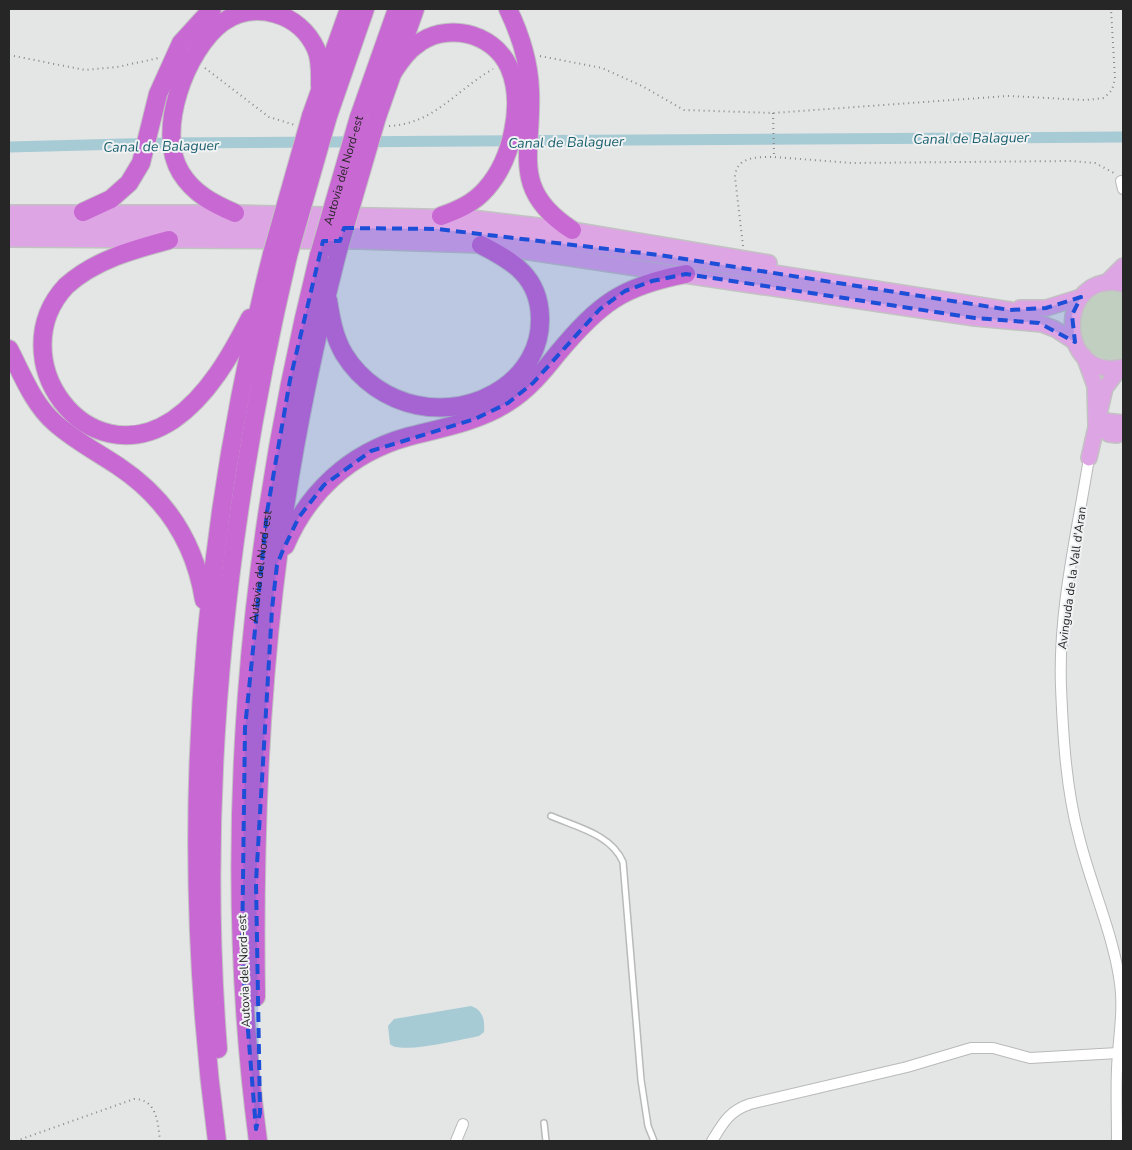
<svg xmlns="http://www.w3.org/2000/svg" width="1132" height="1150" font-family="'Nunito Sans',sans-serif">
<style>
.green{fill:#c1cfc1}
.water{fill:#a6cbd4}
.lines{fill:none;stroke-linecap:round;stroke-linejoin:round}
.canal{stroke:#a6cbd4;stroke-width:11}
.service-casing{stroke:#b8b9ba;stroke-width:8}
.minor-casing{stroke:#b8b9ba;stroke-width:12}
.primary-casing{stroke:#c2c2c2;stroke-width:18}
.motorway-casing{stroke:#c2c2c2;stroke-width:20}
.path{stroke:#898989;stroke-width:2;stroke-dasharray:1 4;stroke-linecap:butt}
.service{stroke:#fff;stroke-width:5}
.minor{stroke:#fff;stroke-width:10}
.primary{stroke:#dea5e5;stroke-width:15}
.motorway{stroke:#c869d3;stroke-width:18}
.motorway-bridge-casing{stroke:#c2c2c2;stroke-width:20;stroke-linecap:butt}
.motorway-bridge{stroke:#c869d3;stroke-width:18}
.marked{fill:#1d4ed8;fill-opacity:0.2;stroke:#1d4ed8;stroke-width:4;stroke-dasharray:10 6;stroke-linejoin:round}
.labels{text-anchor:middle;stroke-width:4;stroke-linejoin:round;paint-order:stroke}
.street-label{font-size:12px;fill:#262626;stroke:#f1f2f3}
.water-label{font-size:14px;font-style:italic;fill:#175f6d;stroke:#f1f2f3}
</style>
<rect width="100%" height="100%" fill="#e4e5e5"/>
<!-- green -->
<path class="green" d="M1109,291L1123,292V359C1073,369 1063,298 1109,291Z"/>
<!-- water -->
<path class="water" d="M471,1006C483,1010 485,1020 484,1032L479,1036C463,1039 399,1055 390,1044L388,1026L394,1019Z"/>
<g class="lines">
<!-- canal -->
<path class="canal" d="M9,147L163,143L1123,137"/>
<defs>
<g id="service">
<path d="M551,816C576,827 611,834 623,862L641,1080L648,1126L654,1141"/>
<path d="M544,1123L546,1141"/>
</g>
<g id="minor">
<path d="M1121,181L1123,189"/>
<path d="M1089,458C1077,533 1058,611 1061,687C1063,736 1066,789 1079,837C1091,886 1113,933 1120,983C1124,1012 1118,1040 1117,1069C1116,1093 1117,1117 1117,1141"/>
<path d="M456,1141L463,1124"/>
<path d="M712,1141C723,1123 729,1111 750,1104L907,1067L971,1048H993L1030,1058L1118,1053"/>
</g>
<g id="primary">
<path d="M9,213H235L471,218L572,230L769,263"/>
<path d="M9,227L393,228L503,234L659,255L1010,310L1033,316"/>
<path d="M9,239L358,241L481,245L975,318L1042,324L1055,329L1075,342"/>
<path d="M1106,283L1123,266"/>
<path d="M1123,284C1056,268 1055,382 1123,367"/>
<path d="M1020,308H1046L1081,297"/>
<path d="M1084,356L1095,386L1096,424L1109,434L1117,435"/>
<path d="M1096,424L1105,421L1123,423"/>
<path d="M1089,458L1105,388L1120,368"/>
</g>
<g id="motorway">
<path d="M508,9C520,34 529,62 530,90C533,153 509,189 572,230"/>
<path d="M391,75C398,65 405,53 415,46C445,21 493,32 509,67C525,103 512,160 486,189C474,203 458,210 441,216"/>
<path d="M311,116L349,9"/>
<path d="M328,116L365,9"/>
<path d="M359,117L397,9"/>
<path d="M377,117L415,9"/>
<path d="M83,212L111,199L129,183L141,163L158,94L181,43L212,9"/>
<path d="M235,213C214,204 194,194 181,173C155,132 186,49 223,22C255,0 300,13 316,49C321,60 320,74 320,86"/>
<path d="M169,240C132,250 95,260 66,286C0,357 85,478 173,420C208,396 231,355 250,318"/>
<path d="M328,300C331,319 334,337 344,354C378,409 451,424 503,388C527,371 541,346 540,317C539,277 513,261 481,245"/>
<path d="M9,349C22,374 33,404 55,423C74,440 97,452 118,466C166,498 195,543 204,600"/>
<path d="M285,546C308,492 350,453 407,437C441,428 477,422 507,403C528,390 543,372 558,353C599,304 622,286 686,274"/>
<path d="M256,997C254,861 258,724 274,589C287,476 309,364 337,254"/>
<path d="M218,1049C197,782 227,516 288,256"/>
<path d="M217,1141C177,841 198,547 272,254"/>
<path id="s1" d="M258,1141C219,846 247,543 319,255"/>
</g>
</defs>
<!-- service casing -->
<use href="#service" class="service-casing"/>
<!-- minor casing -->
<use href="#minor" class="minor-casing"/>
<!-- primary casing -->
<use href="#primary" class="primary-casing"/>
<!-- motorway casing -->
<use href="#motorway" class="motorway-casing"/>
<!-- path -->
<g class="path">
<path d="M9,55L85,70L117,67L159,58"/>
<path d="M540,56L602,68L642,86L684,110L773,113L1007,96L1086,100L1104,98L1112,90L1115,79L1111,9"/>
<path d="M205,68L269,117L295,125"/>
<path d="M773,113L774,157L852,163L1071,161L1095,163L1114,173"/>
<path d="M389,126C434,124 456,90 493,69"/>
<path d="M743,246L735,177C736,156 758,157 774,157"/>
<path d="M16,1141L134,1099C157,1099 158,1123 160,1141"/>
</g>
<!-- service -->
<use href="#service" class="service"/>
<!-- minor -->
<use href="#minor" class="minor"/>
<!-- primary -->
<use href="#primary" class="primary"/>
<!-- motorway -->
<use href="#motorway" class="motorway"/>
<defs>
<g id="motorway-bridge">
<path d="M272,254L311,116"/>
<path d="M337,254L377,117"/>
<path id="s2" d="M319,255L359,117"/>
<path d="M288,256L328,116"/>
</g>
</defs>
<!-- motorway-bridge casing -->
<use href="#motorway-bridge" class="motorway-bridge-casing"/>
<!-- motorway-bridge -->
<use href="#motorway-bridge" class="motorway-bridge"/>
</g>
<!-- marked area -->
<path class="marked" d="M344,228L437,229L659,255L1010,310L1046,308L1081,297L1072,315L1075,342L1039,323L975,318L686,274L652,281L625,291L600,309L533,383L508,403L475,419L371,451L324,485L299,517L283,550L277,565L272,609L256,882L260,1113L256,1129L242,956L245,728L267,512L290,380L323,241H340Z"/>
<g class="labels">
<!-- street labels -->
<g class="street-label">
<text dy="4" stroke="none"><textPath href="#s2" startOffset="88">Autovia del Nord-est</textPath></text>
<text dy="4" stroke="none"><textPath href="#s1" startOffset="576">Autovia del Nord-est</textPath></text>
<text transform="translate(1072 578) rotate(-82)" y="4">Avinguda de la Vall d'Aran</text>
<text transform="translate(244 971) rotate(-92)" y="4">Autovia del Nord-est</text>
</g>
<!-- water labels -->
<g class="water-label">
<text transform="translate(971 138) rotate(-1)" y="5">Canal de Balaguer</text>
<text transform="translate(566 142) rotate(-1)" y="5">Canal de Balaguer</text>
<text transform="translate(161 146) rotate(-1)" y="5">Canal de Balaguer</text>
</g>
</g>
<!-- border -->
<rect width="1132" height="1150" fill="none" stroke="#262626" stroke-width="20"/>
</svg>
